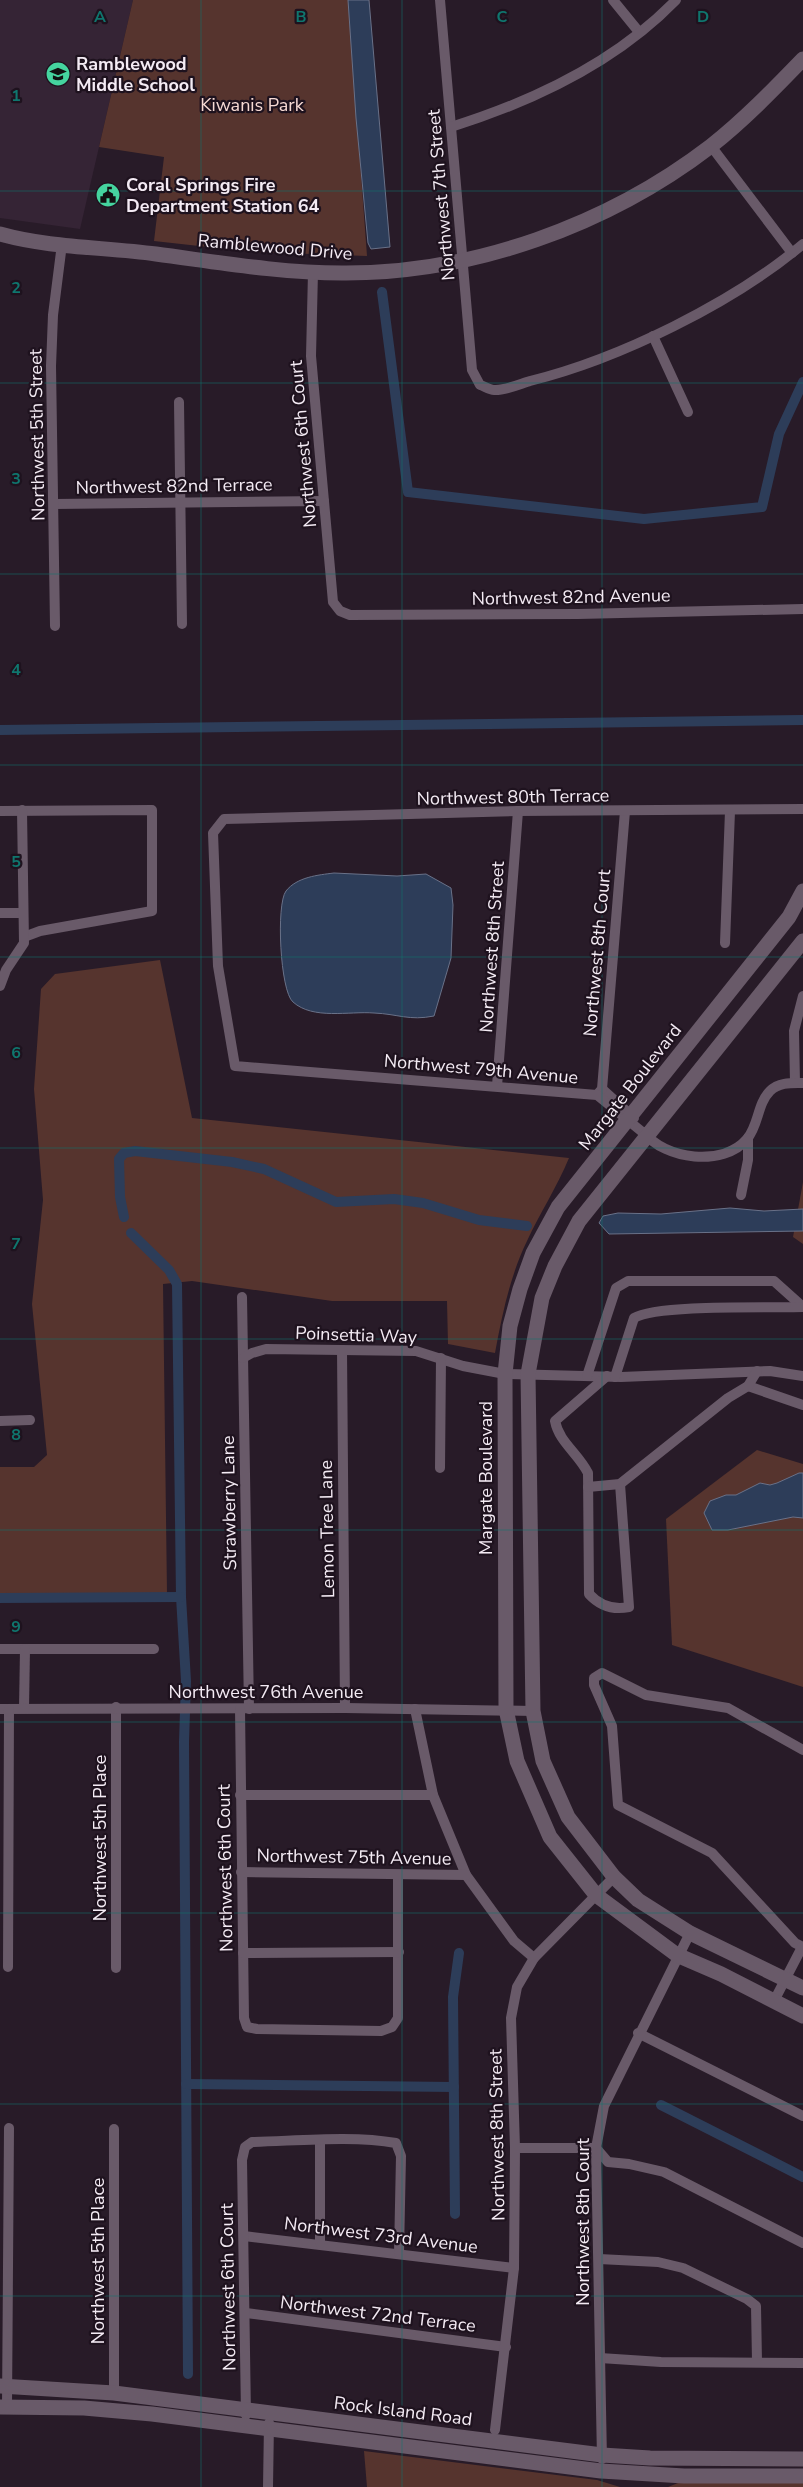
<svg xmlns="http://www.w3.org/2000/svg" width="803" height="2487" font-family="'Nunito Sans',sans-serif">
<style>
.built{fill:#352435}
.green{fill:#56342e}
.water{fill:#2d3d59;stroke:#697188}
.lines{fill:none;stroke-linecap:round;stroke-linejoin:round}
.canal{stroke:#2d3d59;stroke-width:10}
.street{stroke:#695a69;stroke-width:10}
.secondary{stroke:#695a69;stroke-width:15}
.grid{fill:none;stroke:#0f766e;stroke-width:1;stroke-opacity:0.55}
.labels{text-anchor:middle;stroke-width:4.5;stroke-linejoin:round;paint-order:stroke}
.poi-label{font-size:18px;font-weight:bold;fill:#f4ebf4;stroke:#1e121e;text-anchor:start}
.park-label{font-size:18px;fill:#f7dad4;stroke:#1e121e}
.street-label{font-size:18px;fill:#f4ebf4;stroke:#1e121e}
.grid-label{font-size:16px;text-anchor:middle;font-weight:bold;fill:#0f766e;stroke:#1e121e;stroke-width:4.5;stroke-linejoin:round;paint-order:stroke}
</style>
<rect width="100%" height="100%" fill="#281b28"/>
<!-- built -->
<path class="built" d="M0,0H133L80,229L0,218Z"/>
<!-- green -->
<g class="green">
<path d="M133,0H348L367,256L253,252L154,241L164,157L99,147Z"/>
<path d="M160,960L192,1118L569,1158C557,1187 540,1213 527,1241C510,1276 502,1315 495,1353L448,1344L447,1301H332L192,1281L163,1284L167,1594L0,1593V1467H34L47,1455L32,1304L43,1200L34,1089L41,989L55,974Z"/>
<path d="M803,1182V1244L793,1237Z"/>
<path d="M757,1450L803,1464V1687L672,1645L666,1519Z"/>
<path d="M364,2451L597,2480L620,2487H367Z"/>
<path d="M678,2483H803V2487H668Z"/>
</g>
<!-- water -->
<g class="water">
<path d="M348,0H369L390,247L371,249L368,243L356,118Z"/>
<path d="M334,873L397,876L426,874L451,888L453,905L451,958L434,1016C409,1021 398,1014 374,1013C349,1011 313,1020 293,1002C280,991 276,904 286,891C297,877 318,875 334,873Z"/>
<path d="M730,1208L764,1211L803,1209V1231L609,1234L599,1223L603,1216L618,1213L661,1214Z"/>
<path d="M799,1473H803V1518L793,1517L728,1530H712L704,1513L710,1501L726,1495H736L760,1483L770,1485L777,1483Z"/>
</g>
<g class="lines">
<!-- canal -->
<g class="canal">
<path d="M382,292L408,492L644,519L762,507L779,434L803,382"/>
<path d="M0,730L803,720"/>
<path d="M124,1217L120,1197L119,1159L124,1153L135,1151L232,1162L264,1169L336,1202L394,1199L423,1203L479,1220L527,1226"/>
<path d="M131,1233L169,1270L177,1284L181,1597L186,1681L184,1742L188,2374"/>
<path d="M0,1598L181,1597"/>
<path d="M186,2084L454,2087"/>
<path d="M661,2105L803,2177"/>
<path d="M455,2214L453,1997L459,1953"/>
</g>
<!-- street -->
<g class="street">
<path d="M440,0L472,370L480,385C484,386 489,390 494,390C504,391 520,384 530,381C619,359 733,303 803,244"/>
<path d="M613,0L639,32"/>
<path d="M451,127C534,101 615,63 676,0"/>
<path d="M711,146L792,253"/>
<path d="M313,272L311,356L333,602L340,611L350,615L578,614L803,609"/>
<path d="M653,336L688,412"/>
<path d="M179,402L182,624"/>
<path d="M54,504L324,501"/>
<path d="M55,626L51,366L53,315L62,244"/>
<path d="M0,811L152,810V911L40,931L24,937"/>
<path d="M0,913H23"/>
<path d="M725,943L730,811"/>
<path d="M0,986L6,970L24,943L22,810"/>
<path d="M795,1083L794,1031L803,996"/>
<path d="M497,1086L518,811"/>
<path d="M602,1089L634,1118"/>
<path d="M597,1095L602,1089L625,811"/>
<path d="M644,1132C664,1160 724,1167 747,1139C759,1125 757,1104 770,1091C779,1082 792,1083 803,1083"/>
<path d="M646,1135L597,1095L235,1066L218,966L213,833L224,819L518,811L803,809"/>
<path d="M741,1195L748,1160V1138"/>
<path d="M242,1297L249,1709"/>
<path d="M342,1350L345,1708"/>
<path d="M243,1358L252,1353L266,1349L416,1351L463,1366L505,1374L621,1377L770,1371L803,1376"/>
<path d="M587,1376L616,1288L628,1281H774L803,1307"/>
<path d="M607,1376L555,1421C559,1442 578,1453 588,1473L589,1594C600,1606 614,1610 629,1607L620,1484"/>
<path d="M615,1377L634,1318C657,1304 770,1308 803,1307"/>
<path d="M748,1386L803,1405"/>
<path d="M0,1421L30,1420"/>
<path d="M440,1468L441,1358"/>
<path d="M588,1487L620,1484L728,1398L748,1386L757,1371"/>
<path d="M0,1649H154"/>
<path d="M116,1707V1968"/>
<path d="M24,1708L25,1649"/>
<path d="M0,1709L345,1708L533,1711"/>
<path d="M240,1709L244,2018L247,2027L257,2029L381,2031L392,2027L398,2018V1875"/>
<path d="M415,1709L433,1795L466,1875L514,1941L534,1958"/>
<path d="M803,1750L728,1708L646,1695L602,1673L594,1678V1685L612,1726L618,1805L712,1853L795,1943L803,1947"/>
<path d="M240,1795H433"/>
<path d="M241,1872L466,1875"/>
<path d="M243,1953L399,1952"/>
<path d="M8,1967L9,1709"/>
<path d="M774,2001L802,1947"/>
<path d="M638,2033L803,2116"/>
<path d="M114,2129V2393"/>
<path d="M515,2148H596L608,2162L629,2164L664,2172L803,2243"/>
<path d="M244,2236L514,2268"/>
<path d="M320,2243V2140"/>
<path d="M599,2259L658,2262L683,2268L747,2299L756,2306L757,2362"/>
<path d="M246,2313L506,2347"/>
<path d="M600,2358L661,2362L803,2363"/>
<path d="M7,2407L9,2128"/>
<path d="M246,2415L242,2160L245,2147L252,2142C296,2141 353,2135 396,2143L401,2156L399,2253"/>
<path d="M495,2430L514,2268L515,2148L511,2018L517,1987L534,1958L614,1877"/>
<path d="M602,2459L596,2148L604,2106L690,1933"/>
<path d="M268,2487L269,2423"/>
</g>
<!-- secondary -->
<g class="secondary">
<path d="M0,234C50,248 104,247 156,254C217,262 280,273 342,273C473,274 608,225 711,146C744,120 774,89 803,59"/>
<path d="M803,891L789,917L558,1207L533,1253L520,1289L510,1326L505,1374L506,1709L517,1761L550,1837L596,1895L677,1955L721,1974L803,2016"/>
<path d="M803,941L579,1221L555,1266L542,1298L528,1374L533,1711L543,1761L568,1817L614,1877L638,1900L690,1933L803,1988"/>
<path d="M0,2386L114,2393L602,2455L650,2458L803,2459"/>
<path d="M0,2407L84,2408L152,2414L601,2471L684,2476H803"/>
</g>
</g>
<!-- grid -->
<path class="grid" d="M201,0V2487M402,0V2487M602,0V2487M0,191H803M0,383H803M0,574H803M0,765H803M0,957H803M0,1148H803M0,1339H803M0,1530H803M0,1722H803M0,1913H803M0,2104H803M0,2296H803"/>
<!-- icons -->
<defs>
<symbol id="school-disc" viewBox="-11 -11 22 22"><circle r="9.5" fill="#45d49f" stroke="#1e121e"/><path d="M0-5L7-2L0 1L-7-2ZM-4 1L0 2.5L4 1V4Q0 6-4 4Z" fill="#111"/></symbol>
<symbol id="civic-disc" viewBox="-11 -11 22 22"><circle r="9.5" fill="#45d49f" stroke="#1e121e"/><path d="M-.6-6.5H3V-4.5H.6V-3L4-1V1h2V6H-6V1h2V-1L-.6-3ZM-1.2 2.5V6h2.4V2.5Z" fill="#111"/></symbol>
</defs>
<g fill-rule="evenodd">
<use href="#school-disc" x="44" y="60" width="28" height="28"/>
<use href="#civic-disc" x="94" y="181" width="28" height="28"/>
</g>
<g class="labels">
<!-- poi labels -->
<g class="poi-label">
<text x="76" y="70">Ramblewood<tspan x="76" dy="21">Middle School</tspan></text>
<text x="126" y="191">Coral Springs Fire<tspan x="126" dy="21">Department Station 64</tspan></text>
</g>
<!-- park labels -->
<g class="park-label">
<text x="252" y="111">Kiwanis Park</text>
</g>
<!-- street labels -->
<g class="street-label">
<text transform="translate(441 195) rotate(-95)" y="6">Northwest 7th Street</text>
<text transform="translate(275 247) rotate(5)" y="6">Ramblewood Drive</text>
<text transform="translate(37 435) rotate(-91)" y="6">Northwest 5th Street</text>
<text transform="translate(303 444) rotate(-95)" y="6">Northwest 6th Court</text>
<text transform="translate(174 486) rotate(-1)" y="6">Northwest 82nd Terrace</text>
<text transform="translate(571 597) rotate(-1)" y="6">Northwest 82nd Avenue</text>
<text transform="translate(513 797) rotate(-1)" y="6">Northwest 80th Terrace</text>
<text transform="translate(492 947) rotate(-86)" y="6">Northwest 8th Street</text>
<text transform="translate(597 953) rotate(-85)" y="6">Northwest 8th Court</text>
<text transform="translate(481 1069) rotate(5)" y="6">Northwest 79th Avenue</text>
<text transform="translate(630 1087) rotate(-52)" y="6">Margate Boulevard</text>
<text transform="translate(356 1335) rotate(2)" y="6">Poinsettia Way</text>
<text transform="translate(486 1478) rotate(-90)" y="6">Margate Boulevard</text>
<text transform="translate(229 1503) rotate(-91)" y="6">Strawberry Lane</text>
<text transform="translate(327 1529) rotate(-91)" y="6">Lemon Tree Lane</text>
<text x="266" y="1698">Northwest 76th Avenue</text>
<text transform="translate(100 1838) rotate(-90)" y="6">Northwest 5th Place</text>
<text transform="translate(354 1857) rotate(1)" y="6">Northwest 75th Avenue</text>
<text transform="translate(225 1868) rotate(-91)" y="6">Northwest 6th Court</text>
<text transform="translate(497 2135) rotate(-91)" y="6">Northwest 8th Street</text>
<text transform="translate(583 2222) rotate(-90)" y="6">Northwest 8th Court</text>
<text transform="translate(381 2235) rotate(7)" y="6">Northwest 73rd Avenue</text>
<text transform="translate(98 2261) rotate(-90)" y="6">Northwest 5th Place</text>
<text transform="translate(228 2287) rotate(-91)" y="6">Northwest 6th Court</text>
<text transform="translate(378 2314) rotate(7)" y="6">Northwest 72nd Terrace</text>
<text transform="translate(403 2411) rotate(7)" y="6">Rock Island Road</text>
</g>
</g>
<g class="grid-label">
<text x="100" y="22">A</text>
<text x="301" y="22">B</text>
<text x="502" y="22">C</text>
<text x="703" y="22">D</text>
<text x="16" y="101">1</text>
<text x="16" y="293">2</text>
<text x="16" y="484">3</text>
<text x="16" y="675">4</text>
<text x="16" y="867">5</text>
<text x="16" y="1058">6</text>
<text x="16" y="1249">7</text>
<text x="16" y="1440">8</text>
<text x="16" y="1632">9</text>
</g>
</svg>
